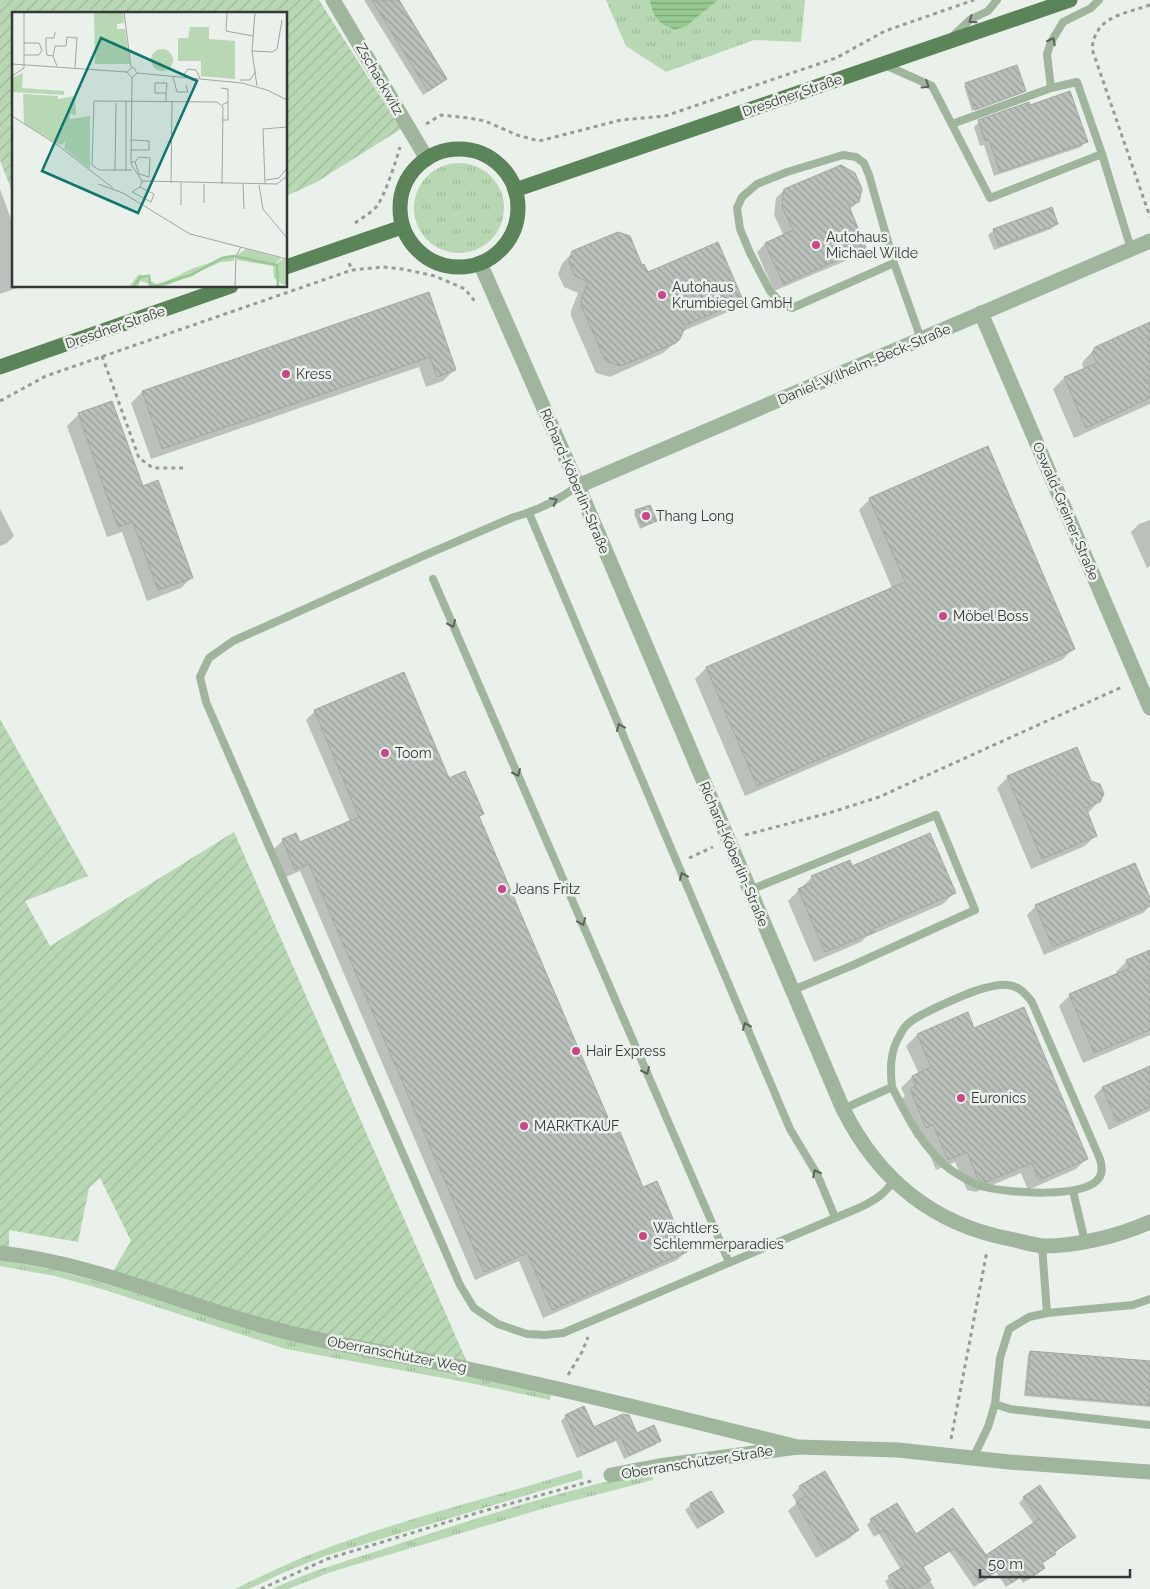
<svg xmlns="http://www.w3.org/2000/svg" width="1150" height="1589" font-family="Raleway,sans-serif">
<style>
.grass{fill:url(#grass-tufts)}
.garden{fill:url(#garden-furrows)}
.water{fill:url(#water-rules)}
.shadow{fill:#0003}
.building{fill:url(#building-back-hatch);stroke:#a3a8a2}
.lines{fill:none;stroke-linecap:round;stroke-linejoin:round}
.path{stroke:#979c97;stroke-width:3;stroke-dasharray:4 4;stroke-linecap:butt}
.lane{stroke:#9fb59c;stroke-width:8}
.street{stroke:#9fb59c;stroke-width:15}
.primary{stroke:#5b8458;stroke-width:15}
.oneway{stroke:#5b645a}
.poi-dot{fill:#ca4689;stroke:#eaf0ea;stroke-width:2}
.labels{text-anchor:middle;stroke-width:5;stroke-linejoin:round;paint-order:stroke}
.street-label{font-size:14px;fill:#363836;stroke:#eaf0ea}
.poi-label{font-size:14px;fill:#363836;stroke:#eaf0ea;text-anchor:start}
.inset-river{fill:none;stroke:#97ca92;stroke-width:2.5}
.inset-road{fill:none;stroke:#a2a6a2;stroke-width:1}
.view{fill:#0f766e;fill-opacity:0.15;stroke:#0f766e;stroke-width:2.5}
.inset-edge{fill:none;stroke:#363836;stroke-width:2.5}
</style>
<defs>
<pattern id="grass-tufts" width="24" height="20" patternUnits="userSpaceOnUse" patternTransform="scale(1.25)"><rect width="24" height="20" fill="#b7d8b3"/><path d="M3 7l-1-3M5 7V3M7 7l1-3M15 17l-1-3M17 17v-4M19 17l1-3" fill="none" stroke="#9eba9b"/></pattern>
<pattern id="garden-furrows" width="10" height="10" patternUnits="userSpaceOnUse" patternTransform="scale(1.25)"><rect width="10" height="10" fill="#b7d8b3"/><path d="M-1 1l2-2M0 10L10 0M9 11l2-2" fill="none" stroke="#9eba9b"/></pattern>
<pattern id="water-rules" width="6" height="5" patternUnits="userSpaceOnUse" patternTransform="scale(1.25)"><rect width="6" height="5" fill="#97ca92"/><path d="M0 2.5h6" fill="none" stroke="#7ca578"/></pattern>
<pattern id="building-back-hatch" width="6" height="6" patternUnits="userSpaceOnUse" patternTransform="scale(1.25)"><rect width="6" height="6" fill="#bac0ba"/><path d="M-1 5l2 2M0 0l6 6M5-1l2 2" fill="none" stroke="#989d98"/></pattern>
</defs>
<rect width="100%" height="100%" fill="#eaf0ea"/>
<!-- grass -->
<g class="grass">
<path d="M606,0H805L801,42L754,40L666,72L626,46Z"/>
<circle cx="459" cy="208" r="45"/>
<path d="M0,1259L58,1271L107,1284L241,1326L551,1392L550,1400L465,1382L286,1349L105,1290L55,1276L0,1266Z"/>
<path d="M581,1470L583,1478L325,1556L287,1571L249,1589H235C264,1575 292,1561 322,1550C405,1518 495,1497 581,1470Z"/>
<path d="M651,1472L653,1480L545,1508L331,1572L288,1589H272C314,1569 358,1558 401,1543C483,1516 566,1489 651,1472Z"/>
</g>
<!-- garden -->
<g class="garden">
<path d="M0,0H319L401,129L315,183L286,196V14H14V197L0,160Z"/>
<path d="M0,719L88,876L25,901L50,946L234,832L467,1362L290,1328L113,1271L131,1241L100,1178L89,1188L78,1242L9,1230V1248L0,1247Z"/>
</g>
<!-- water -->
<path class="water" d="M650,0H718L686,26L675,30C658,23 653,18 650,0Z"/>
<!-- shadow -->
<g class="shadow">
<path d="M364,0H396L446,79L440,84L423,95Z"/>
<path d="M966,84L1024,91L1022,93L972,111L964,86Z"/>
<path d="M1029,106L1086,141L1081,147L994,176L984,145L980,146L974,127L979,122Z"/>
<path d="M0,189L14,227V286H23L0,294Z"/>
<path d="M784,190L858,202L849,210L865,248L857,256L774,291L757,252L765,244L784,236L774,215L776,198Z"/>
<path d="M1057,224L1051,229L994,250L988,235L994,230Z"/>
<path d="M573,252L641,266L647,274L741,300L730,311L681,332L679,339L663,353L610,377L596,373L571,316V311L578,293L564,287L558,274L562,264Z"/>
<path d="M428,294L454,370L443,381L426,387L419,367L151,459L131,403L142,392Z"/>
<path d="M1150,324V404L1074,438L1053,389L1064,378L1084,370L1082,364L1084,360L1096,348Z"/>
<path d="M112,403L142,488L192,577L181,588L147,601L122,532L107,537L67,426L78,415Z"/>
<path d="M870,499L1073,649L1062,660L745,796L695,679L706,668L892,588L859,510Z"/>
<path d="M0,509L14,536L7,543L0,546Z"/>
<path d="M636,511L655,521L640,529L634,514Z"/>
<path d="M1150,520V566L1147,568L1131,532L1139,524Z"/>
<path d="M315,711L449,780L482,814L478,818L614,1136L642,1188L686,1252L677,1260L543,1318L519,1261L475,1280L300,871L286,877L274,849L283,840L295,835L299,844L350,822L306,720Z"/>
<path d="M1008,777L1099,801L1088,813L1096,835L1085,846L1031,869L997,788Z"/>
<path d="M1134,864L1150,901V906L1143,913L1044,955L1027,915L1036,906Z"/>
<path d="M852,867L954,893L943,904L866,937L861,942L814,962L788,901L812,877Z"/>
<path d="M1150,951V1035L1083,1063L1059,1006L1070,995L1118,975L1116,972L1127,961Z"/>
<path d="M967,1014L974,1030L1087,1158L1076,1169L1028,1190L1021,1173L976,1192L967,1190L955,1162L936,1170L922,1135L915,1138L899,1101L905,1096L901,1088L912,1077L919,1074L906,1046L917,1035Z"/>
<path d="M1150,1067V1111L1109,1130L1094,1096L1102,1088Z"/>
<path d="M1030,1352L1150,1363V1407L1024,1396L1028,1355Z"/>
<path d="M566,1416L593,1428L637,1435L660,1440L655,1445L624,1459L616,1441L577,1458L561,1421Z"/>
<path d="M800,1487L858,1530L850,1538L816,1558L788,1511L797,1503L792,1495Z"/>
<path d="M711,1493L722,1512L717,1517L697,1529L685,1510L691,1505Z"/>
<path d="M1024,1498L1074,1537L1041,1564L1038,1573L1023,1583L1020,1578L1006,1587L996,1572L974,1587L932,1526L986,1557L1034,1524L1019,1503Z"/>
<path d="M871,1520L931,1561L922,1568L935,1589H889L885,1581L901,1570L879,1534L874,1537L867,1525Z"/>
</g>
<!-- building -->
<g class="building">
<path d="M372,0H399L447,79L428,91Z"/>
<path d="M1017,65L1026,91L975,110L965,83Z"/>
<path d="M1070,91L1088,142L1000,172L989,140L985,141L978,120L1029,102L1030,105Z"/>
<path d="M841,165L855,173L862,189L859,202L849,206L866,248L783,284L765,243L793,230L782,206L784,189Z"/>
<path d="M1052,207L1058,224L999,246L993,229Z"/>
<path d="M618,232L630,236L642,265L644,264L648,272L718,242L743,300L686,325L680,339L676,343L621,366L608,362L605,360L581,305V299L588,282L575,276L569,262L572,251Z"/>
<path d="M429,292L456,370L437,377L430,357L162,449L142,391Z"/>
<path d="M1150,322V398L1086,428L1064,377L1097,363L1092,353L1095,347Z"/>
<path d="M112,401L143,486L158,480L193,578L158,590L133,522L118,527L78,413Z"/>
<path d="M988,446L1075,649L757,786L706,667L905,582L869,498Z"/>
<path d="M650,505L657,521L642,527L635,510Z"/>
<path d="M404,672L449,778L465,771L484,814L479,816L615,1134L620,1132L643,1187L657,1181L687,1252L552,1310L527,1253L484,1272L309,864L295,870L282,839L296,833L300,842L359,817L314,710Z"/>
<path d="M1077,747L1091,781L1100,784L1104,794L1100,802L1086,808L1097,836L1042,859L1007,776Z"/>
<path d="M930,833L956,893L873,929L874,932L825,952L798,889L814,882L811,876L850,860L852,866Z"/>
<path d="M1135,863L1150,898V906L1053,947L1035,905Z"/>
<path d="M1150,950V1030L1094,1053L1069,994L1130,968L1126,960Z"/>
<path d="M1024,1007L1088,1159L1039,1180L1032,1163L986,1182L978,1179L967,1152L948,1160L933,1125L926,1128L910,1089L916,1086L912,1076L931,1067L917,1034L968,1012L974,1028Z"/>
<path d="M1150,1066V1107L1117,1122L1102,1087Z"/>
<path d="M1030,1351L1150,1361V1405L1026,1394Z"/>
<path d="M584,1406L594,1427L623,1414L629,1415L637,1433L654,1425L661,1441L629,1455L621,1437L583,1454L565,1415Z"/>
<path d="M825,1471L859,1530L824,1551L796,1502L806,1496L799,1486Z"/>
<path d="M1040,1485L1076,1537L1054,1552L1056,1554L1042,1563L1045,1568L1029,1579L1025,1573L1012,1583L1001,1568L980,1583L955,1548L923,1567L931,1580L916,1589H896L888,1576L906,1565L884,1530L879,1533L870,1519L897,1503L916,1534L953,1508L986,1555L1039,1519L1023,1497Z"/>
<path d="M711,1491L724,1512L702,1525L690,1504Z"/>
</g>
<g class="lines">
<!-- path -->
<g class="path">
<path d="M1150,5C1124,14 1095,16 1092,49L1150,217"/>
<path d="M426,124L441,115L469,118L485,121L517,135L539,141L621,120L665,116L836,58L885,31L974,0"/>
<path d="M355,223C362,218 371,213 377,206C385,195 396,161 400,147"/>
<path d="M349,263L352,270"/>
<path d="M102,356L139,458L153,468H183"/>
<path d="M0,401L46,376L352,270L383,267L402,269L435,276L465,289L477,304"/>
<path d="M745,835L829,813L879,797L1122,687"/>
<path d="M689,858L713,847"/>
<path d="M568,1375L582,1352L588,1337"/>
<path d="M951,1439L987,1251"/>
<path d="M261,1589L327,1559L480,1512L595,1480"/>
</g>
<!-- lane -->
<g class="lane">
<path d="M953,36L971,19L988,11L997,0"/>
<path d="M885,65L932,86L990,198L1102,154L1077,82L1051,88L952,124"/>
<path d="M1051,88L1047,54L1051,42L1063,22L1091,8L1099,0"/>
<path d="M1102,154L1131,249"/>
<path d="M894,263L869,175L864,163L856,157L843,155L787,172L757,184L742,197L737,208L740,229L750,253L770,291L783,305L792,308L894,263L921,339"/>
<path d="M578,486C558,500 537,511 514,517L423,556L233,641L209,658L200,677L206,702L460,1285L474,1308L498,1324L527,1334L545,1335L563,1333L861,1207C875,1200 885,1194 893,1181"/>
<path d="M529,513L790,1129L817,1174L835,1217"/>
<path d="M433,579L729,1262"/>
<path d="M750,890L936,815L975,910L851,966L793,990"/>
<path d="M843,1109L892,1087C907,1117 924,1150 951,1170C960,1176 975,1185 985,1187C1008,1193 1085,1199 1099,1178C1103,1172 1102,1166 1100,1159L1032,1002C1026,994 1019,986 1008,985C1001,984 992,986 985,988C971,991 919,1014 909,1023C905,1026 902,1031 900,1035C890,1051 890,1069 892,1087"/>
<path d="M1073,1191L1085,1242"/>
<path d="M1042,1246L1047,1313"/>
<path d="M1150,1299L1133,1305L1047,1313L1029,1317L1009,1329L1000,1358L995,1404L1010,1409L1150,1425"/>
<path d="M973,1458L988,1427L995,1404"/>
</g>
<!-- street -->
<g class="street">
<path d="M333,0L427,159"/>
<path d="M480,263L578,486L843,1109C878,1179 932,1224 1010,1239C1020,1241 1032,1245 1043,1246C1078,1246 1118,1236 1150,1222"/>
<path d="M981,313L1150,708"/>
<path d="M578,486L1150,241"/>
<path d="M0,1253C98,1264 190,1308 286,1332C346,1347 408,1356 468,1369C578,1392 688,1420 797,1447"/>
<path d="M611,1475L659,1466L797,1447L898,1450L1009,1462L1150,1472"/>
</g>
<!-- primary -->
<g class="primary">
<circle cx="459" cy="208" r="59"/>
<path d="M515,190L1070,0"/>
<path d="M286,267L402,227"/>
<path d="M0,367L231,286"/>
</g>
</g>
<!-- one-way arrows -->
<defs><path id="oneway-chevron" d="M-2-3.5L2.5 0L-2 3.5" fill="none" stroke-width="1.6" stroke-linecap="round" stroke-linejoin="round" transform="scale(1.25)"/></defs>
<g class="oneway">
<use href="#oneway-chevron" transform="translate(972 20) rotate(145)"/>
<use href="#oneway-chevron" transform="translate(1052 41) rotate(-63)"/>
<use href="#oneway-chevron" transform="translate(926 85) rotate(32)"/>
<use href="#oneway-chevron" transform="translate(554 501) rotate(-26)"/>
<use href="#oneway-chevron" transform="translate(452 624) rotate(66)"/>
<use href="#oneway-chevron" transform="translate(620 727) rotate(-113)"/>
<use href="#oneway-chevron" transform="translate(517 773) rotate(66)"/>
<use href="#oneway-chevron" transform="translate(683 876) rotate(-113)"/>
<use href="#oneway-chevron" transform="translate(582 922) rotate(67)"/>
<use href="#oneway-chevron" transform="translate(746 1026) rotate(-113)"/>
<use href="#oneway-chevron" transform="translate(646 1071) rotate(66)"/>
<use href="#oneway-chevron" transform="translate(816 1173) rotate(-118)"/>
</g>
<!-- markers -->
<g class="poi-dot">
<circle cx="816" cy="245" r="5"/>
<circle cx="662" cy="295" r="5"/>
<circle cx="286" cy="374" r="5"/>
<circle cx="646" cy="516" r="5"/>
<circle cx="943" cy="616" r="5"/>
<circle cx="385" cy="753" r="5"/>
<circle cx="502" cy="889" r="5"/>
<circle cx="576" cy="1051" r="5"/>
<circle cx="961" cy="1098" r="5"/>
<circle cx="524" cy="1126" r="5"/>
<circle cx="643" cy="1236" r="5"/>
</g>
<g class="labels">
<!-- street labels -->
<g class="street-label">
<text transform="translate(380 79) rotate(60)" y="5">Zschackwitz</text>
<text transform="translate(792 95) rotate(-19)" y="5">Dresdner Straße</text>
<text transform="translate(115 327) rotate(-19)" y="5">Dresdner Straße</text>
<text transform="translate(864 364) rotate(-23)" y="5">Daniel-Wilhelm-Beck-Straße</text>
<text transform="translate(575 481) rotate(67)" y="5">Richard-Köberlin-Straße</text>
<text transform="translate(1066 511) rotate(67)" y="5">Oswald-Greiner-Straße</text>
<text transform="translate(734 854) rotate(67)" y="5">Richard-Köberlin-Straße</text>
<text transform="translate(397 1354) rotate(11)" y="5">Oberranschützer Weg</text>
<text transform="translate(697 1462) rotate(-9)" y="5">Oberranschützer Straße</text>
</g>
<!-- poi labels -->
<g class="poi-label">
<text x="826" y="242">Autohaus<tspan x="826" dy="16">Michael Wilde</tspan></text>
<text x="672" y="292">Autohaus<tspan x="672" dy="16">Krumbiegel GmbH</tspan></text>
<text x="296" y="379">Kress</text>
<text x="656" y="521">Thang Long</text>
<text x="953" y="621">Möbel Boss</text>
<text x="395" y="758">Toom</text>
<text x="512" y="894">Jeans Fritz</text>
<text x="586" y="1056">Hair Express</text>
<text x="971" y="1103">Euronics</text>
<text x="534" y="1131">MARKTKAUF</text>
<text x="653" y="1233">Wächtlers<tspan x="653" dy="16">Schlemmerparadies</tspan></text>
</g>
</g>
<!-- overview -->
<g transform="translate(12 12)">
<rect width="275" height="275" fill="#eaf0ea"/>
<path d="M178,15H197V27L223,29V67L189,64V49H166V26H176ZM139 48a11 11 0 1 1 22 0a11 11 0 1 1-22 0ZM234,237L268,246L269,247L264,251L225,243ZM271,247L275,248V272L272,273L262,266L261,254Z" fill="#b7d8b3"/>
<path d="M222,243V249L209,250L151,275L128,269L126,275H117L127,262L146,273L182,256ZM225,243H236L263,250L261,254L225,248Z" fill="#b7d8b3"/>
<path d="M82,0H111L112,11L105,12V17H113L118,52H83ZM11,61L10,76L52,79V83L0,80V66ZM11,82L46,84V87L63,84L64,103L58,102V107L78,104V157L52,136L54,128L50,133L44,131L12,112Z" fill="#b7d8b3"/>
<path class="inset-river" d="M122,275L128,265L137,264L138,273L144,274L179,263L210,246L222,244L265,253L266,275"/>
<path class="inset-road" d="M112,0L119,55M215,0L214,19L241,24M243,0L240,39L245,74M43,20L42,26H34V38L35,43L41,44L45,54M12,31H27L30,38L27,43H12M240,39L260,40L265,37L270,8M41,44L43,34H54L55,25L65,26L63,56M0,52L115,60L120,66L125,61L121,55L115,60M125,61L230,71L255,78L275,88M0,64L12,56V0M171,64L176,57L184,58L188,66M161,65L165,80H176L174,73M120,66L119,152L130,169L265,172L275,164M228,68H238L244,59M209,76L216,77V90M154,89V81H143V71H155L154,81M210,93L216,90V108H210M0,104L47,134L101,176M119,138H137V129L119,128M119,150H123L127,162L137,165L138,146L127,145L123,150M120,158H87L80,153L82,89L205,90L211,95L210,172M103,159L104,91M114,159V89M254,168L267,166L275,156M159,171L160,89M86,172L111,181L178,222L275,247M231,172L232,197M253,172L251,117L275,115M247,173L251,197L275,226M128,175L120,180L139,190L142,182L128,175L130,169M0,182V201M192,191V172M169,193V171M0,228V262M223,275L224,244L229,235"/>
<path class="view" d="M89,26L185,69L126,201L30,159Z"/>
<rect width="275" height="275" class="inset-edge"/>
</g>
<!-- scale -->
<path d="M980 1569v8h150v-8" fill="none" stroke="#363836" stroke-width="2.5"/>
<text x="988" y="1569" font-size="15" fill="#363836" stroke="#eaf0ea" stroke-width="4" paint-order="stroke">50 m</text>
</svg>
